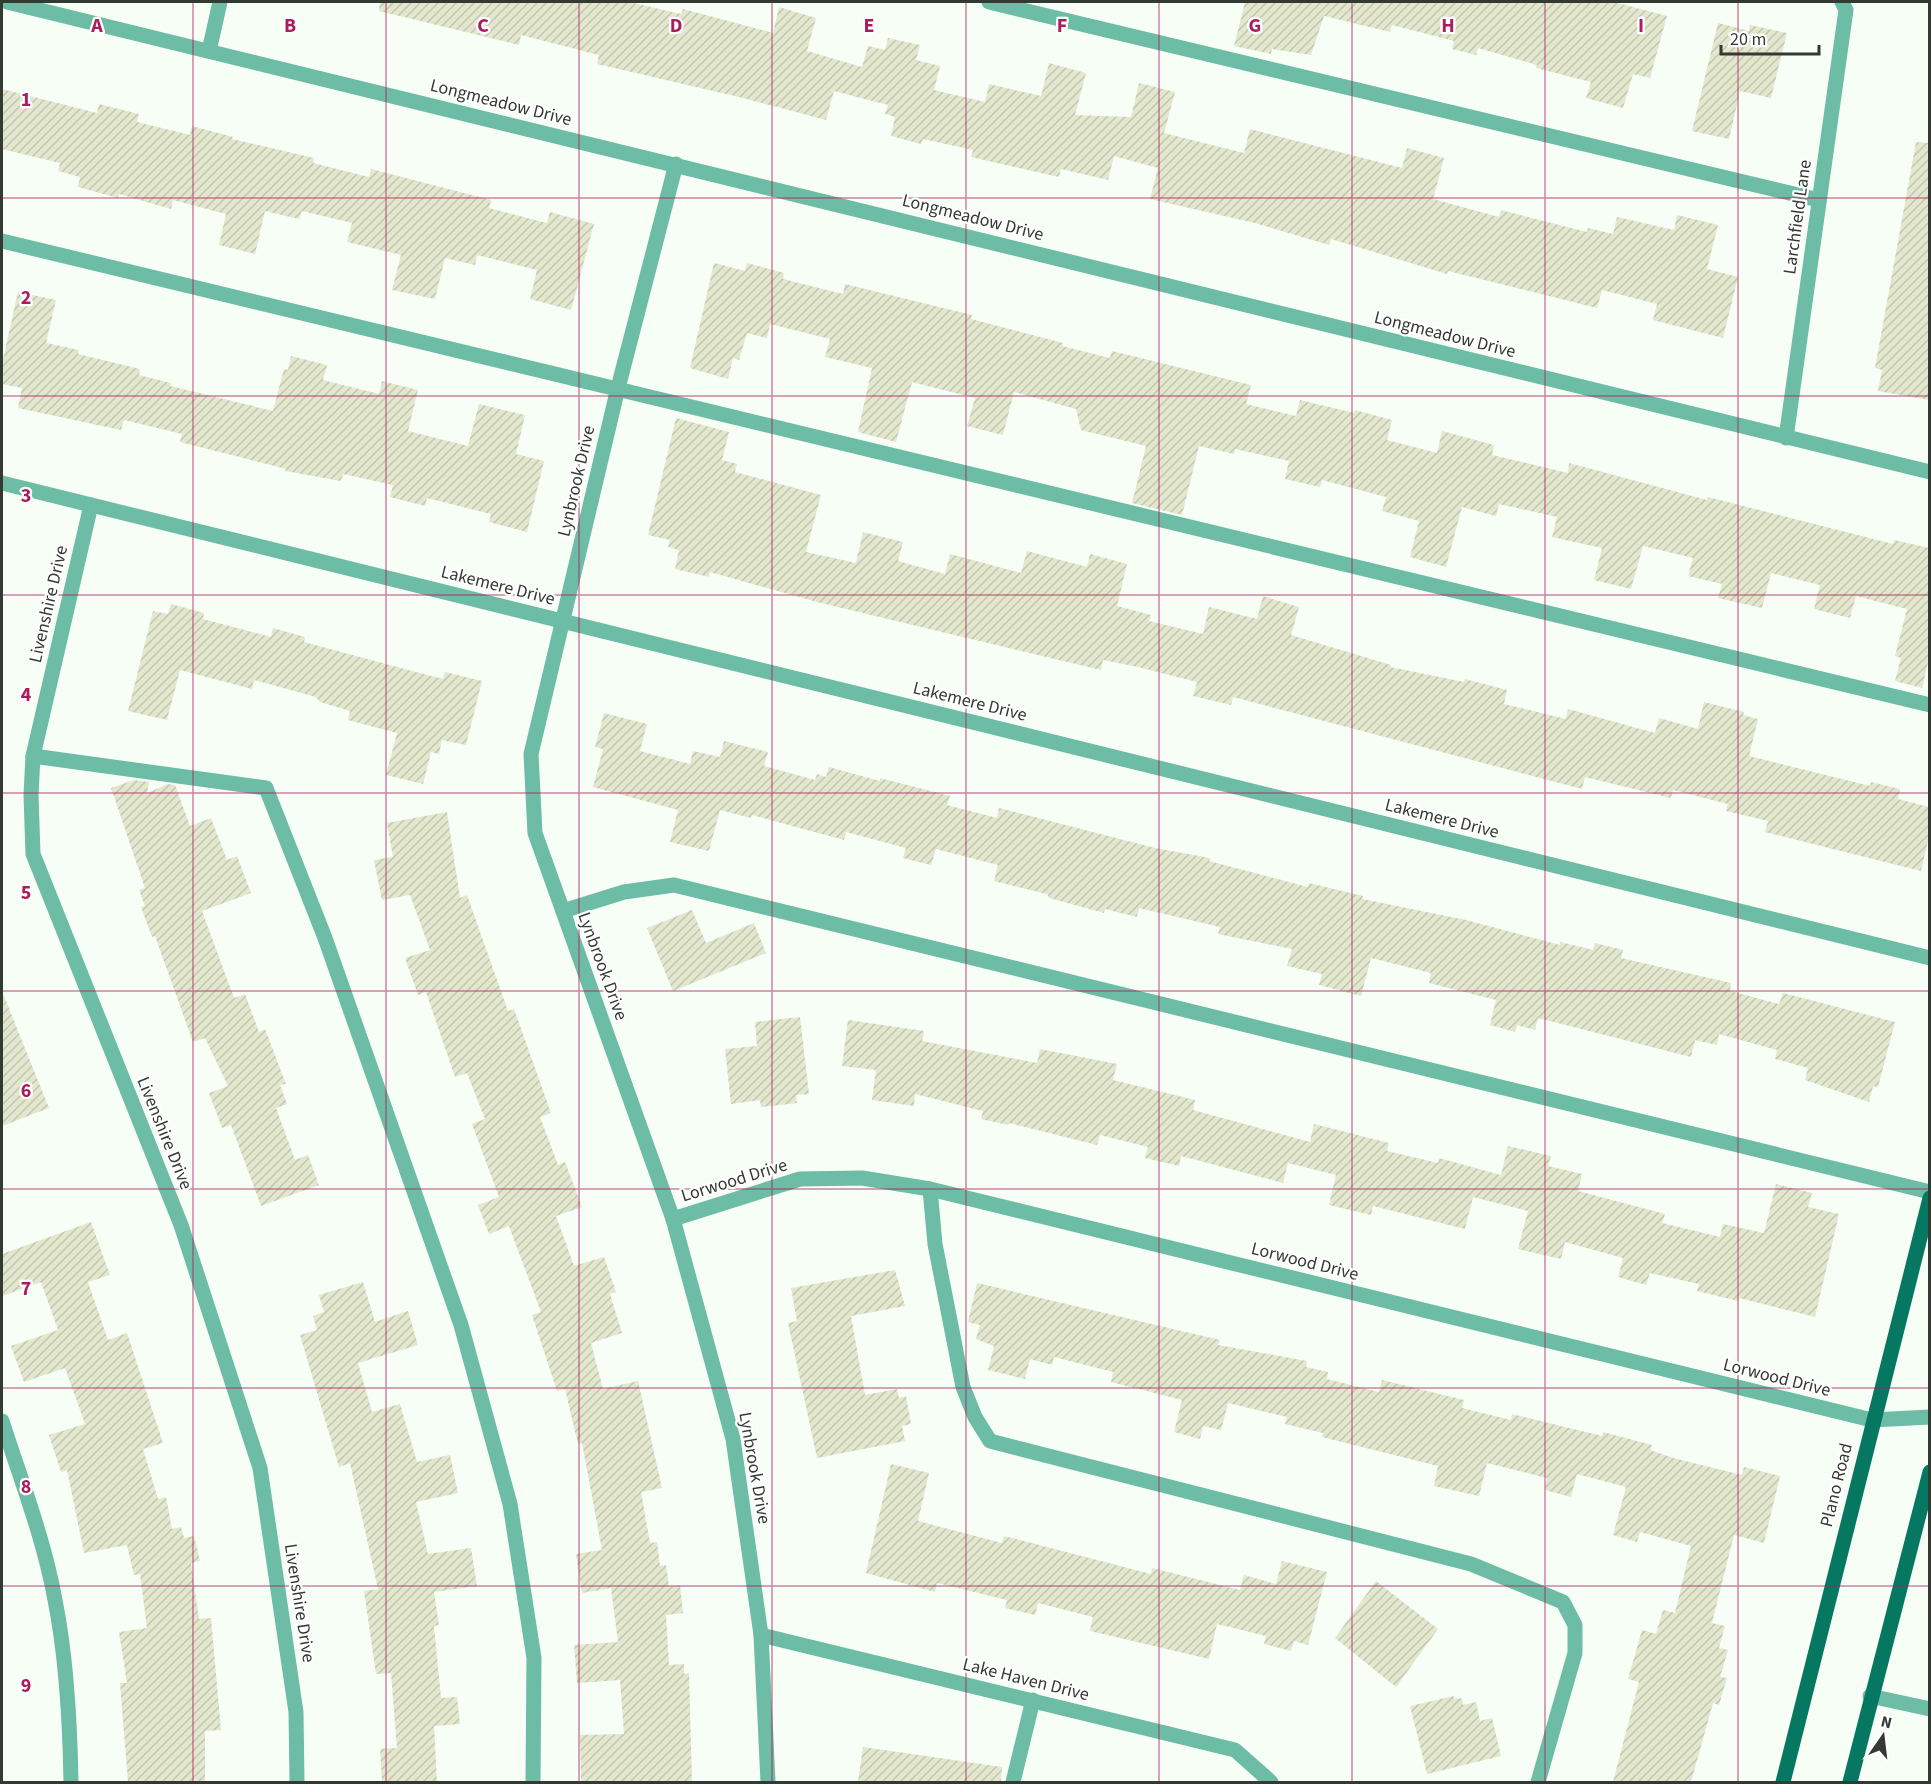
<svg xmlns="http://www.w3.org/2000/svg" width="1931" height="1784" font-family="'Source Sans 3',sans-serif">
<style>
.building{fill:url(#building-hatch)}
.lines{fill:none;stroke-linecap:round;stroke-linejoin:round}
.minor{stroke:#6dbca5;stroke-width:15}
.major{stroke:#067862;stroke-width:15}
.grid{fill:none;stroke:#aa1d5c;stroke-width:1.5;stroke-opacity:0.55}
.labels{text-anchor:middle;stroke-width:4.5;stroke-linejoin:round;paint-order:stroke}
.street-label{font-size:18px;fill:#323a32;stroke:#fff}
.grid-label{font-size:20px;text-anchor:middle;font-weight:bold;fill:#aa1d5c;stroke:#fff;stroke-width:4.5;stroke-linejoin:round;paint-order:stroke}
</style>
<defs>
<pattern id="building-hatch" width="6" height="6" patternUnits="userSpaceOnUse" patternTransform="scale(1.5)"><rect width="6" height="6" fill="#e3e7ce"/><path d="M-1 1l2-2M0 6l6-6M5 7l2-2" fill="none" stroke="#c3c7b1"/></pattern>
</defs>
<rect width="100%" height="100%" fill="#f6fef6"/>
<!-- building -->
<g class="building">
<path d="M380,2H630L681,14L683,9L773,33L779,7L816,18L807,51L862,67L868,46L885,50L888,38L920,45L916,60L940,66L934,90L985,102L989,84L1041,96L1049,63L1086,73L1075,115L1131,117L1139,83L1175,92L1164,133L1244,153L1250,129L1402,168L1407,148L1444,158L1433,199L1499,217L1501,210L1587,232L1588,228L1613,234L1617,217L1674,230L1677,215L1718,225L1707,269L1738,277L1723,338L1653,320L1657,304L1602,290L1597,308L1448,271L1447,274L1331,239L1329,245L1255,223L1150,199L1158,168L1114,156L1108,180L1061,169L1059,177L971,157L973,150L923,139L921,144L891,136L895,117L885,114L888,105L834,91L826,120L739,97L597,64L599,55L521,35L519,45L379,11Z"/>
<path d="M1245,2H1614L1667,16L1650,78L1633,74L1623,108L1586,98L1591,82L1536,68L1537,65L1478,48L1476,55L1452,49L1454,41L1392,25L1390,32L1324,16L1311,55L1272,49L1271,54L1234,46Z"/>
<path d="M1718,23L1749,31L1750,25L1787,33L1771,98L1740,91L1729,139L1692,131Z"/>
<path d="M2,89L97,113L99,104L139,114L137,122L190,135L192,126L233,137L232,139L314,158L313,163L369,177L371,169L491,200L489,208L547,223L550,212L594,224L571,310L530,299L537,270L477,255L475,265L445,258L435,299L392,290L401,255L347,242L352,223L302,211L299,219L265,211L255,254L219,245L226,214L173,200L171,209L119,194L118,198L78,187L80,177L58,171L60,163L2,149Z"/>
<path d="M1916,142L1929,143V400L1878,391L1882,370L1875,368Z"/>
<path d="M714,263L745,271L747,263L784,273L783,279L843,294L845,284L972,315L971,319L1063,343L1062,346L1110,358L1112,351L1251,385L1246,404L1296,416L1300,400L1354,413L1355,410L1392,420L1387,440L1437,453L1442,431L1494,445L1492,455L1568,473L1569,463L1707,500L1708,497L1893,544L1894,540L1929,548V659L1922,688L1895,681L1901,658L1895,656L1907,609L1856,596L1850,618L1814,609L1820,585L1771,573L1762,608L1718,598L1722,584L1688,576L1693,558L1643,546L1631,589L1594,580L1602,548L1552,537L1557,517L1499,504L1496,516L1462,507L1446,567L1410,557L1419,521L1382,511L1386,497L1322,480L1320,487L1285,479L1289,461L1235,449L1234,454L1199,446L1182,515L1132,503L1146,446L1081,430L1076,409L1014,392L1003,435L967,426L975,398L912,382L896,442L858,432L872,368L825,357L830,339L770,324L767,338L747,333L739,360L733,358L728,379L690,368Z"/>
<path d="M18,292L56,300L46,343L79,350L78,354L140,369L139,375L171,383L170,386L273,411L284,369L288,370L291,356L327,365L323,380L379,394L382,381L418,390L408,431L468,446L479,404L525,415L516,454L544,461L527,532L489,522L491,514L427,498L425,506L390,497L393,485L343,474L341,481L285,471L286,469L180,442L182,434L124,420L121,430L18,408L22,388L2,384V364Z"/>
<path d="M676,418L729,432L722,460L737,464L735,472L821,495L806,552L856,563L863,532L903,542L898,561L945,574L950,554L1021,573L1027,551L1087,567L1090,554L1127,564L1117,606L1151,615L1149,621L1203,634L1209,607L1257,619L1263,596L1299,607L1291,635L1391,665L1390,667L1464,682L1465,679L1507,690L1504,704L1566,719L1568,709L1655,733L1659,718L1698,729L1704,702L1744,712L1743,715L1758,719L1749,756L1870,786L1871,782L1900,789L1898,799L1929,807V837L1921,871L1765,832L1768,821L1726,811L1728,804L1673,790L1671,798L1585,777L1582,789L1233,697L1231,705L1193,696L1197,682L1138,667L1103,660L1101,670L817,602L710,572L709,577L675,569L679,550L668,547L670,540L648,535Z"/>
<path d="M171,604L204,613L203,619L271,637L273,628L305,637L304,642L412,671L443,679L445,672L482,681L466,745L442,740L439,754L431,752L423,784L386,775L397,733L348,720L350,711L320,702L316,697L254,680L252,689L180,670L167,720L128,711L153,611L168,614Z"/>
<path d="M604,713L647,724L640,751L690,764L693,751L720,757L724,741L768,752L764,766L815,780L817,774L826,777L829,767L880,781V778L950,796L947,805L997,818L999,808L1155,848L1210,858L1209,861L1308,887L1309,883L1363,896L1362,899L1466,920L1560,945V942L1593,950L1595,943L1623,950L1621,958L1731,983L1730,991L1779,1004L1783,993L1895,1022L1878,1087L1873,1086L1869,1102L1805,1080L1808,1068L1775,1059L1777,1050L1719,1034L1717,1045L1695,1040L1691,1057L1538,1018L1535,1030L1517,1025L1515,1032L1490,1025L1496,1000L1429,983L1431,973L1371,958L1361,996L1319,985L1322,974L1287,966L1292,949L1218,934L1220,927L1139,908L1137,917L1105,909L1104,913L1049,898L1047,894L994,881L998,865L936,849L931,865L903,858L906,848L846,832L844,840L752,815L751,818L720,810L709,851L670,842L678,810L593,787L603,749L595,747Z"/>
<path d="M134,780L149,782L147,793L168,784L175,785L190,826L211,818L227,860L237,856L251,893L202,911L234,998L245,994L259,1032L265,1029L286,1084L280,1085L287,1104L276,1108L295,1160L308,1155L319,1185L261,1206L231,1125L222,1128L209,1093L228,1086L205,1038L193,1042L155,936L152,937L141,907L145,906L139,890L145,888L111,788Z"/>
<path d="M447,812L460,898L467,895L508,1011L514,1009L551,1113L540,1117L558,1165L565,1162L582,1207L556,1216L574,1266L604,1257L616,1292L610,1294L622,1333L591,1343L603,1389L638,1381L662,1488L641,1492L650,1543L657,1542L660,1566L666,1565L669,1587L680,1585L683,1613L666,1615L669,1665L684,1664V1674L689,1673L692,1782H581L580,1735L624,1734L620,1680L577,1683L574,1645L618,1642L611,1588L582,1593L576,1554L602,1550L582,1443L578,1444L565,1389L557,1391L532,1315L541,1312L509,1226L489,1234L478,1205L499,1197L472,1124L485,1119L467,1073L455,1077L426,992L418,995L405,958L430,950L410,895L382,900L374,860L393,857L387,823Z"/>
<path d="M692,910L706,943L754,923L766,953L673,991L647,928Z"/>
<path d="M4,996L49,1108L2,1126V997Z"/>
<path d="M800,1017L809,1094L796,1095L797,1103L761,1107L760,1100L731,1104L725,1049L757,1046L755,1022Z"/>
<path d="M848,1020L924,1031L922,1041L1037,1063L1040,1049L1117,1064L1113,1080L1195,1100L1193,1110L1310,1142L1314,1124L1389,1143L1387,1151L1438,1163L1439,1158L1501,1175L1508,1146L1551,1156L1548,1166L1582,1174L1578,1191L1665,1214L1662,1223L1720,1237L1723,1224L1764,1233L1776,1184L1812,1193L1808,1207L1839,1214L1815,1317L1739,1298L1738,1301L1697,1291L1699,1284L1650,1273L1646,1285L1618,1277L1623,1258L1565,1242L1561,1259L1518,1249L1528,1211L1473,1197L1465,1229L1373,1206L1371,1215L1329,1205L1336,1175L1288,1163L1283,1183L1181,1156L1179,1166L1145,1158L1148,1147L1100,1135L1097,1145L1009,1123L1008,1125L981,1119L983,1111L915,1094L914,1106L872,1100L876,1070L842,1066Z"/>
<path d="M91,1222L110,1275L88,1282L108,1340L127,1333L163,1443L143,1449L158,1499L166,1497L172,1529L181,1527L184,1538L194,1536L200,1561L191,1563L199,1619L211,1618L221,1730L205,1731V1782H128L120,1683H127L119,1632L147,1628L140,1574L134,1575L127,1545L84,1553L67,1470L61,1472L49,1435L85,1424L65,1368L24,1382L11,1346L58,1330L41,1282L2,1296V1254Z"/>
<path d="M895,1270L905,1306L851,1316L865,1395L897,1389L899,1398L906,1396L911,1424L902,1426L905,1441L817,1458L788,1323L797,1321L791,1288Z"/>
<path d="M363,1282L375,1322L408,1311L418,1345L358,1363L372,1412L400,1404L417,1462L450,1455L458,1493L416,1502L428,1554L471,1548L477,1586L434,1592L439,1625L434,1626L441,1698L457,1697L460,1724L434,1726L437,1782H382L380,1749L397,1748L391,1673L376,1674L364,1591L378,1589L350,1463L339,1467L300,1335L317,1330L313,1316L324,1312L319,1295Z"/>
<path d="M977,1283L1220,1340L1218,1345L1307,1361L1306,1367L1328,1372L1327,1379L1379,1392L1382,1380L1464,1400L1462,1408L1511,1420L1512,1414L1602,1436L1603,1432L1652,1445L1650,1450L1677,1459L1742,1475L1744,1467L1780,1476L1764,1543L1734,1535L1712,1623L1725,1626L1719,1648L1728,1650L1720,1677L1727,1678L1719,1705L1713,1703L1691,1782H1613L1639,1682L1628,1679L1642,1630L1656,1634L1663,1610L1675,1613L1691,1546L1640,1532L1637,1542L1613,1535L1626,1487L1577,1474L1571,1497L1545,1490L1547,1478L1487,1463L1479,1496L1434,1486L1438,1466L1322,1437L1323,1433L1285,1424L1287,1417L1228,1403L1221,1430L1203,1426L1200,1439L1174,1432L1182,1400L1111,1382L1113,1372L1054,1357L1052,1365L1030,1359L1025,1379L988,1370L994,1346L976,1339L980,1325L968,1322Z"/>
<path d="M891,1464L929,1473L918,1521L1002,1543L1004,1536L1151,1574L1152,1568L1240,1590L1244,1575L1276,1584L1282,1561L1327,1572L1308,1645L1294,1641L1291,1651L1264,1644L1266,1636L1217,1624L1209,1659L1090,1631L1093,1617L1038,1603L1035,1615L1005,1608L1007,1600L937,1583L935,1592L866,1573Z"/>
<path d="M1376,1581L1438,1629L1396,1687L1335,1638Z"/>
<path d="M1454,1696V1699L1462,1698L1463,1705L1476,1702L1480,1721L1492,1718L1501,1756L1427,1774L1410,1706Z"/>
<path d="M863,1747L1002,1767L1001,1782H858Z"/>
</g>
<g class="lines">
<!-- minor -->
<g class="minor">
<path d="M7,2L1930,472"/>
<path d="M989,2L1819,200"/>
<path d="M209,51L220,2"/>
<path d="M676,164L618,388L531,754L535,833L673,1219L733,1439L761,1635L768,1782"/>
<path d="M2,241L1930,705"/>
<path d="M1786,438L1846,10L1842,2"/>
<path d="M2,483L1930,958"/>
<path d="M91,505L33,756L31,795L33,854L181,1225L260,1468L296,1712L297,1782"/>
<path d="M33,756L266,788L325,938L461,1325L510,1504L534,1658L533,1782"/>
<path d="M563,911L624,892L674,885L1930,1192"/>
<path d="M930,1189L935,1244L963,1387L975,1417L990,1441L1471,1564L1563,1602L1575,1625V1653L1538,1782"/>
<path d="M673,1219L800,1179L862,1178L930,1189L1872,1420L1930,1417"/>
<path d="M2,1421C21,1480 44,1539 55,1600C67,1660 70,1722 71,1782"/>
<path d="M761,1635L1235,1750L1271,1782"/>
<path d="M1870,1696L1930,1709"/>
<path d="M1013,1782L1033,1700"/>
</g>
<!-- major -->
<g class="major">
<path d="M1783,1782L1930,1198"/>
<path d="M1850,1782L1930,1472"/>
</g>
</g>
<!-- grid -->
<path class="grid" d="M193,2V1782M386,2V1782M579,2V1782M772,2V1782M966,2V1782M1159,2V1782M1352,2V1782M1545,2V1782M1738,2V1782M2,198H1930M2,396H1930M2,595H1930M2,793H1930M2,991H1930M2,1189H1930M2,1388H1930M2,1586H1930"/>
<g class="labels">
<!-- street labels -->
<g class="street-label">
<text transform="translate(501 102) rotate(14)" y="6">Longmeadow Drive</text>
<text transform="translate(973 217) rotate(14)" y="6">Longmeadow Drive</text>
<text transform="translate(1797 217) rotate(-82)" y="6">Larchfield Lane</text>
<text transform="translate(1445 334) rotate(14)" y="6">Longmeadow Drive</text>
<text transform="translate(576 481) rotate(-77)" y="6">Lynbrook Drive</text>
<text transform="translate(498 585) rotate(14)" y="6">Lakemere Drive</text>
<text transform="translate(48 604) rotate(-77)" y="6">Livenshire Drive</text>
<text transform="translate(970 701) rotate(14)" y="6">Lakemere Drive</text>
<text transform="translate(1442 818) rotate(14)" y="6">Lakemere Drive</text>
<text transform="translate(603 966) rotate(70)" y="6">Lynbrook Drive</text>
<text transform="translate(165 1133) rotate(68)" y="6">Livenshire Drive</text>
<text transform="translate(734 1180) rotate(-17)" y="6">Lorwood Drive</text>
<text transform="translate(1305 1261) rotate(14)" y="6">Lorwood Drive</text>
<text transform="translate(1777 1377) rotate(14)" y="6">Lorwood Drive</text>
<text transform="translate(755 1468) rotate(80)" y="6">Lynbrook Drive</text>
<text transform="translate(1836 1485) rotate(-76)" y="6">Plano Road</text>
<text transform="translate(300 1603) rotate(81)" y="6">Livenshire Drive</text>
<text transform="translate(1026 1679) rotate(14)" y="6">Lake Haven Drive</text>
</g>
</g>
<g class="grid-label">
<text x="97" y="32">A</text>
<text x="290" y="32">B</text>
<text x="483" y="32">C</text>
<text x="676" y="32">D</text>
<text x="869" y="32">E</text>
<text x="1062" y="32">F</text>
<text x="1255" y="32">G</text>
<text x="1448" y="32">H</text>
<text x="1641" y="32">I</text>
<text x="26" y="106">1</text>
<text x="26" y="304">2</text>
<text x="26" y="502">3</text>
<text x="26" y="701">4</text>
<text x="26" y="899">5</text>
<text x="26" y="1097">6</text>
<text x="26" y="1295">7</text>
<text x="26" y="1493">8</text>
<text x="26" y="1692">9</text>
</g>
<!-- border -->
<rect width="1931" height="1784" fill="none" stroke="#323a32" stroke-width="6"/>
<!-- north arrow -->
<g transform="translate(1883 1736) rotate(14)" stroke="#ffffff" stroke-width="4.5" paint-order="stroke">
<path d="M0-4.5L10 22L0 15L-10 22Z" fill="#323a32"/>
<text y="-9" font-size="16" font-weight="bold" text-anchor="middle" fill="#323a32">N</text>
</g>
<!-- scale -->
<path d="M1721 45v9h98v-9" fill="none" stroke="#323a32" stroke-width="3"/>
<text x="1730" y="45" font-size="18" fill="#323a32" stroke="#ffffff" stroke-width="4.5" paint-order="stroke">20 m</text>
</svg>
